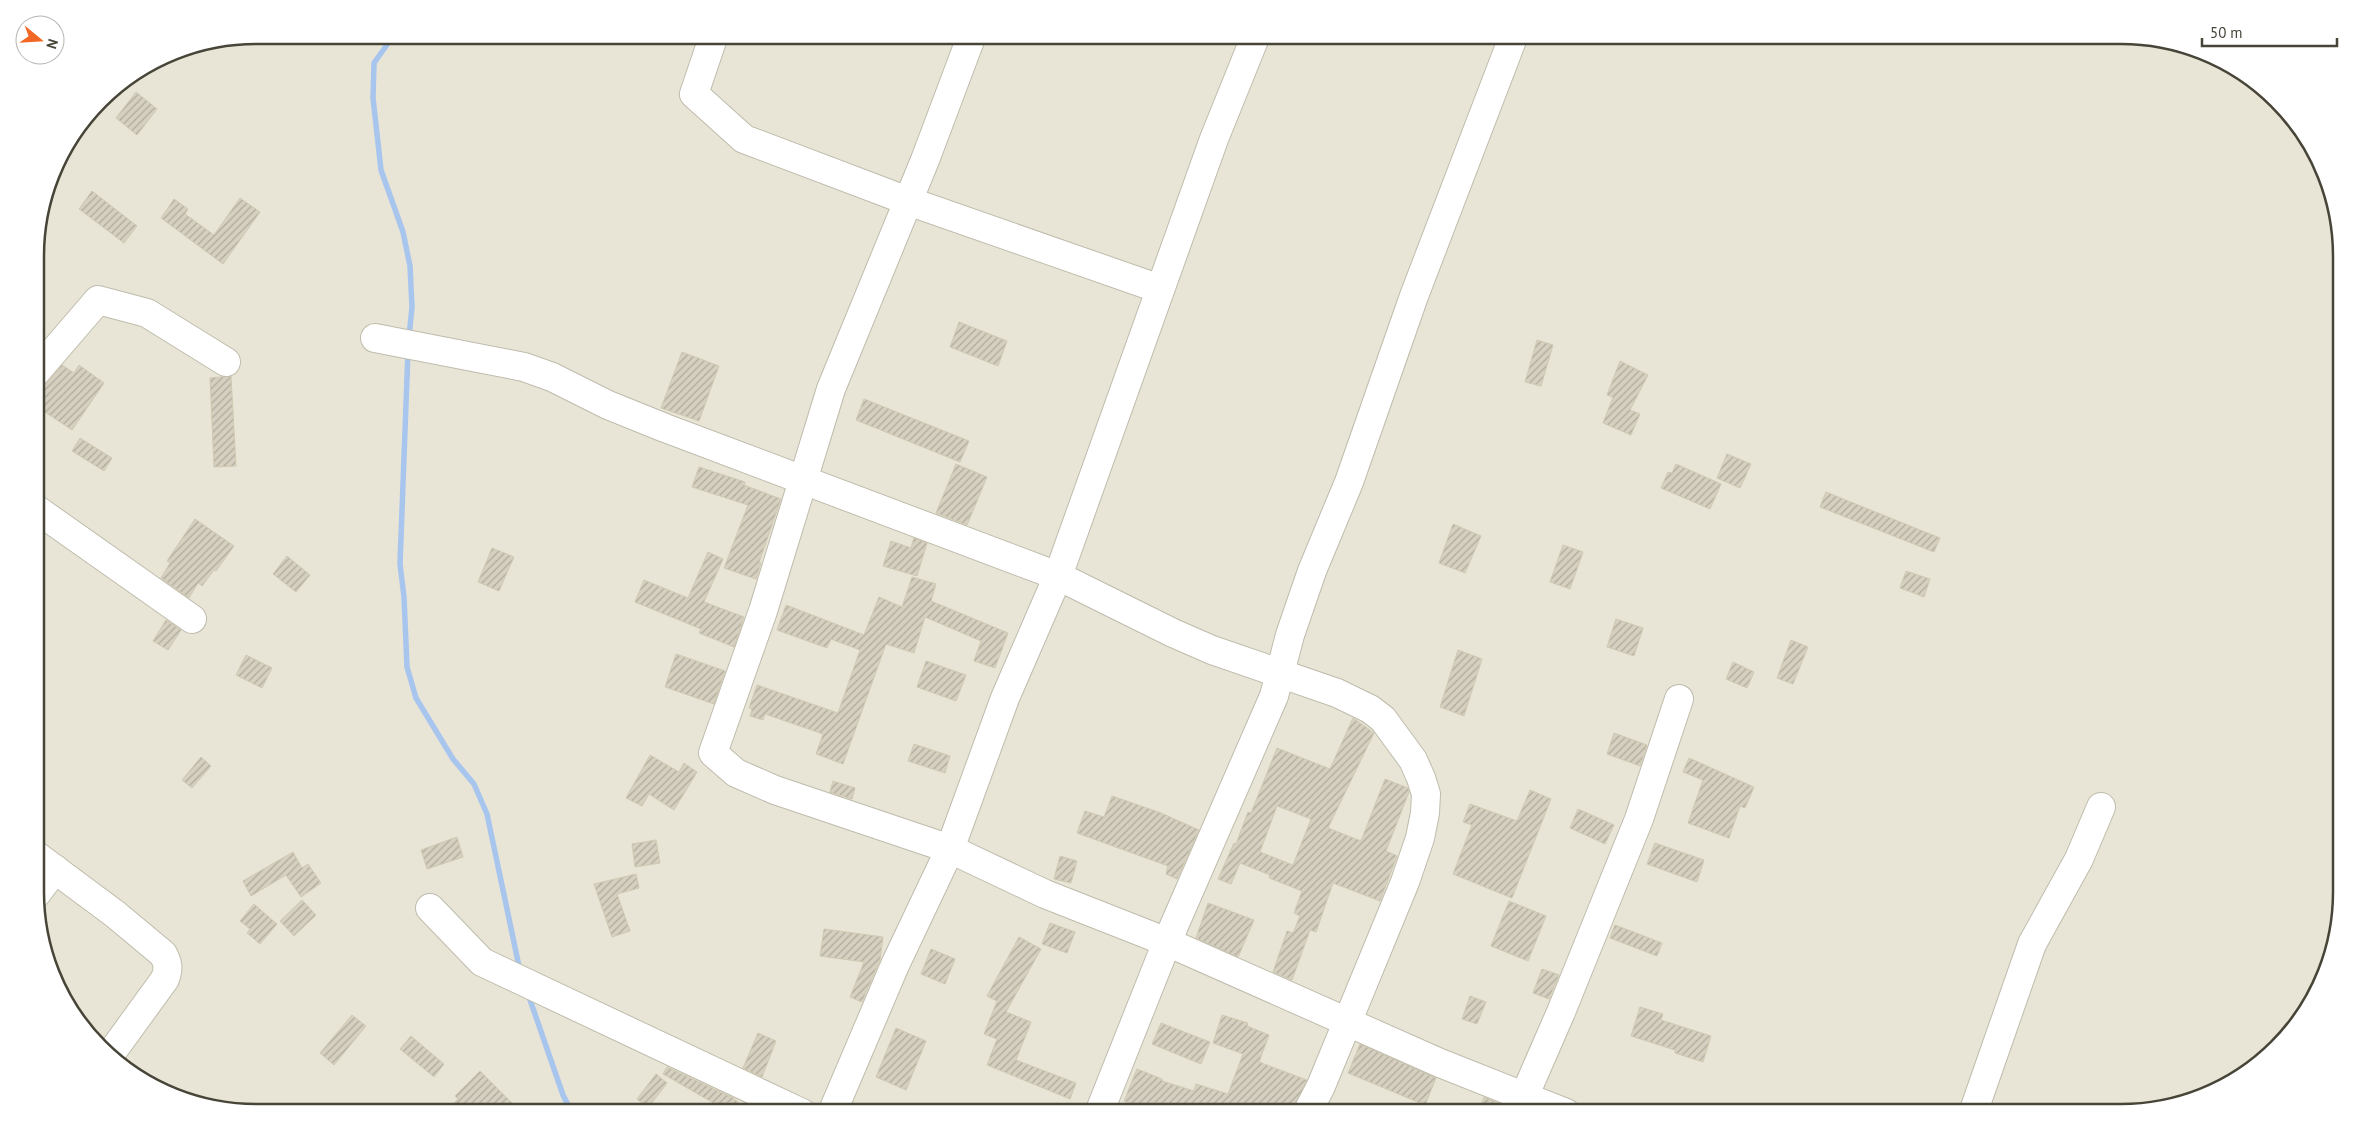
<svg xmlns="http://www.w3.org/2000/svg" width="2377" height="1148" font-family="'PT Sans',sans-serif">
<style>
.residential{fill:#e8e5d7}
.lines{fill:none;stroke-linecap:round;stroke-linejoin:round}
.stream{stroke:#a8c5ee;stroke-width:5.5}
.building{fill:url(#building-hatch);stroke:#d0c9b2;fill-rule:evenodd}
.minor-casing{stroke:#bfbcac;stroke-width:30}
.minor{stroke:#fff;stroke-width:28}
.rim{fill:none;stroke:#474438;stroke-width:2.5}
</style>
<defs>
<pattern id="building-hatch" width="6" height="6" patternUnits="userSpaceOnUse" patternTransform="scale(1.25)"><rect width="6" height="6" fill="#d5d0bf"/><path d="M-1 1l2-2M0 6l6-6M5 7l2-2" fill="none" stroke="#afaa9c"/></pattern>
</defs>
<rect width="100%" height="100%" fill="#f4f3e9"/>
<!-- residential -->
<path class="residential" d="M256,35H2121L2219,58L2297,122L2325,172L2340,227L2342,892L2319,990L2287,1038L2244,1076L2192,1101L2135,1113H256L158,1090L80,1026L52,976L37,921L35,241L58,158L110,90L172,52Z"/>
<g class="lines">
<!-- stream -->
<g class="stream">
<path d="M394,35L374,63L373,98L381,170L403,232L410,266L412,307L409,337"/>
<path d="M408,351L400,564L404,597L407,667L416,698L453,759L474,784L487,814L520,971"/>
<path d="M528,994L563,1095L572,1113"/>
</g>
</g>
<!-- building -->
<g class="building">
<path d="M136,92L157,109L137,135L116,118Z"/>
<path d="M92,191L137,226L124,243L79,209Z"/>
<path d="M240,198L260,212L223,264L161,218L174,199L188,209L185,214L214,235Z"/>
<path d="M959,322L1007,341L998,366L950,347Z"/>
<path d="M1537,340L1553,345L1541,386L1525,382Z"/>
<path d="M682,352L719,366L699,421L661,408Z"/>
<path d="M1620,361L1648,375L1630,410L1640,414L1631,435L1603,423L1613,397L1607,395Z"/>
<path d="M62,365L74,373L79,365L104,383L72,430L36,406V387L47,383Z"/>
<path d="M231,376L236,466L214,467L210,378Z"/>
<path d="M864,399L969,441L960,462L856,420Z"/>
<path d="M80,438L112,458L104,471L72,451Z"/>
<path d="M1727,454L1751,464L1740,488L1717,478Z"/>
<path d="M956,464L987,477L967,525L936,513Z"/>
<path d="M1676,464L1721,484L1710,509L1661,488L1668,472L1672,473Z"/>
<path d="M699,467L745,482L744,485L781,499L759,563H761L756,579L724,568L748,505L692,487Z"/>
<path d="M1826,492L1940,538L1934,552L1820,507Z"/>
<path d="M195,519L234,546L216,571L214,570L202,586L198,583L189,598L161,578L170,563L167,561Z"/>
<path d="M1453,524L1481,536L1465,573L1439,563Z"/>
<path d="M914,538L927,543L917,576L883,566L891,541L911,548Z"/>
<path d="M1563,545L1583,552L1570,589L1550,582Z"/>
<path d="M492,548L514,557L499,591L478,582Z"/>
<path d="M708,552L723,559L704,602L744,617L734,647L699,633L701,629L635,602L644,580L688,598Z"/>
<path d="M287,556L310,575L296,592L273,574Z"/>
<path d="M1906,571L1930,579L1924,597L1900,588Z"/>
<path d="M912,577L936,584L931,601L1008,633L995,668L974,661L981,641L925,617L914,653L886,644L843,764L816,754L823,734L765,714L763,720L750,716L752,709L749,708L757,685L838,713L860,650L831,639L827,648L777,630L786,605L864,635L879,597L902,607Z"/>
<path d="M1616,619L1643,628L1634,656L1607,647Z"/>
<path d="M166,620L181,630L168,650L153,641Z"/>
<path d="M1791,640L1808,647L1793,684L1777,678Z"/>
<path d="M1458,650L1482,659L1464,716L1440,707Z"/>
<path d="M676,654L725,671L714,704L665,687Z"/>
<path d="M246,655L272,668L262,688L236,675Z"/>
<path d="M926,661L966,675L956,701L917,687Z"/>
<path d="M1733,662L1754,672L1747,688L1726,679Z"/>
<path d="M1353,718L1374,733L1328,828L1361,841L1385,779L1408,788L1409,792L1386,851L1397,856L1380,901L1333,883L1316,932L1310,930L1292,980L1273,972L1287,931L1293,933L1300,916L1294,913L1302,891L1269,878L1270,875L1240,863L1231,884L1218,879L1234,843L1236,844L1248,812L1251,813L1277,748L1330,769ZM1277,806L1311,819L1293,865L1260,852Z"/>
<path d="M1614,733L1647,745L1640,766L1607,754Z"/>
<path d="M914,744L950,756L945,773L908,761Z"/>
<path d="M650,755L679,772L684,763L697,772L674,810L649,794L642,806L626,798Z"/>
<path d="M201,757L211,766L192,788L182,780Z"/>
<path d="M1689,758L1754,787L1745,808L1740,806L1729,838L1688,823L1703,780L1683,772Z"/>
<path d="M833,781L855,788L852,799L830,792Z"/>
<path d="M1530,790L1551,799L1512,898L1453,874L1472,825L1463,822L1470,804L1517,821Z"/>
<path d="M1112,796L1161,813L1199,830L1177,879L1166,874L1168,866L1077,833L1085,811L1104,817Z"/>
<path d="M1578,809L1614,825L1605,844L1570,828Z"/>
<path d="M457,837L463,857L427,869L421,850Z"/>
<path d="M656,840L660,863L635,867L632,844Z"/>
<path d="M1655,843L1704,860L1697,882L1647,864Z"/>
<path d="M293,852L302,868L308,864L321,883L301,897L286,875L251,896L243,881Z"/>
<path d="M1060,856L1077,861L1071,883L1054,879Z"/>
<path d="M636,874L639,888L617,894L630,931L612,937L594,884Z"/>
<path d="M302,900L316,915L294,936L280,921Z"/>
<path d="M1509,901L1546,916L1528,961L1491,946Z"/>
<path d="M1208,903L1254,920L1238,957L1196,938Z"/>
<path d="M254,904L277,924L260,944L247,933L250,929L240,921Z"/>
<path d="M1050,923L1075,932L1067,953L1042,944Z"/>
<path d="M1615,925L1662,943L1657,956L1610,938Z"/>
<path d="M824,929L883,937L880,960L862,1002L850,997L864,962L820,956Z"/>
<path d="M1019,937L1041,949L1006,1012L1031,1022L1016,1060L1076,1083L1070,1099L987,1065L997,1039L984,1034L997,1001L987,996Z"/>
<path d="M931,949L955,959L945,984L921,974Z"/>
<path d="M1542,969L1559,975L1549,999L1533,993Z"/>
<path d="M1470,996L1486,1002L1477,1024L1462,1019Z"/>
<path d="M1640,1007L1663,1014L1661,1020L1711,1036L1703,1062L1675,1053V1050L1631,1036Z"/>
<path d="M352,1015L366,1026L334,1065L320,1053Z"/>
<path d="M1222,1015L1248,1023L1247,1026L1269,1035L1259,1062L1307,1080L1292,1113H1184L1153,1102L1149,1112L1124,1101L1137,1069L1162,1079V1081L1194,1091L1196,1084L1228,1094L1243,1054L1213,1043Z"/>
<path d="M1161,1023L1210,1042L1201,1064L1152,1044Z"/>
<path d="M896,1028L926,1041L906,1090L876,1077Z"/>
<path d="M758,1033L776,1041L762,1077L743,1068Z"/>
<path d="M411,1036L444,1064L434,1077L400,1049Z"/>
<path d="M1360,1044L1436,1078L1425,1105L1348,1073Z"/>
<path d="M667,1067L733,1098L751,1113H731L663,1074Z"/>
<path d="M480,1071L522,1113H444L458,1099L455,1096Z"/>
<path d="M656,1074L667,1083L648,1108L637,1099Z"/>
<path d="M1484,1097L1503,1105L1502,1113L1481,1106Z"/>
</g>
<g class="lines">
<defs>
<g id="minor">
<path d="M714,35L694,94L744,139L908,201L1160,289"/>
<path d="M972,35L925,160L831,389L763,611L713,753L736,773L775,790L950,849L1045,894L1167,942L1440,1063L1566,1113"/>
<path d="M375,338L524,367L552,377L608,405L665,428L1058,576L1173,633L1212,650L1337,693L1370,709L1383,719L1413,760L1421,778L1426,794L1425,813L1420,838L1405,882L1321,1086L1307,1113"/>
<path d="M36,372L98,300L147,313L226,362"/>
<path d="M36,509L192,619"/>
<path d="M37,856L115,914L163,954C168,963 169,968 165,979L112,1052"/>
<path d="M37,893L55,869"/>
<path d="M430,908L482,962L802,1113"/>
<path d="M832,1113L895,965L950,849L1005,698L1058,576L1214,139L1256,35"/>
<path d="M1099,1113L1167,942L1274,696L1290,635L1312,571L1349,482L1414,296L1514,35"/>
<path d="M1517,1113L1561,1012L1639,819L1679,699"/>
<path d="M1973,1113L2032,944L2079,859L2101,807"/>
</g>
</defs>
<!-- minor casing -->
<use href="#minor" class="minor-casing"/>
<!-- minor -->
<use href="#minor" class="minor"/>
</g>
<!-- crop -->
<path d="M0 0H2377V1148H0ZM256 44H2121A212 212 0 0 1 2333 256V892A212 212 0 0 1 2121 1104H256A212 212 0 0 1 44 892V256A212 212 0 0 1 256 44Z" fill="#fff" fill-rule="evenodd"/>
<path class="rim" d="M256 44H2121A212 212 0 0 1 2333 256V892A212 212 0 0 1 2121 1104H256A212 212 0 0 1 44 892V256A212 212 0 0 1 256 44Z"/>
<!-- north arrow -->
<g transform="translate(40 40) rotate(108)"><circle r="24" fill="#ffffff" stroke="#b5b4af"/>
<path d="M0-4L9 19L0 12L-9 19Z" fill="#f16723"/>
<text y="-8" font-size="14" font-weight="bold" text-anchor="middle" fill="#474438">N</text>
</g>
<!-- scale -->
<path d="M2202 38v8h135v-8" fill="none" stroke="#474438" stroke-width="2.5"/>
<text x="2210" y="38" font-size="15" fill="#474438" stroke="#ffffff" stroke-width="4" paint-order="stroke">50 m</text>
</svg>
